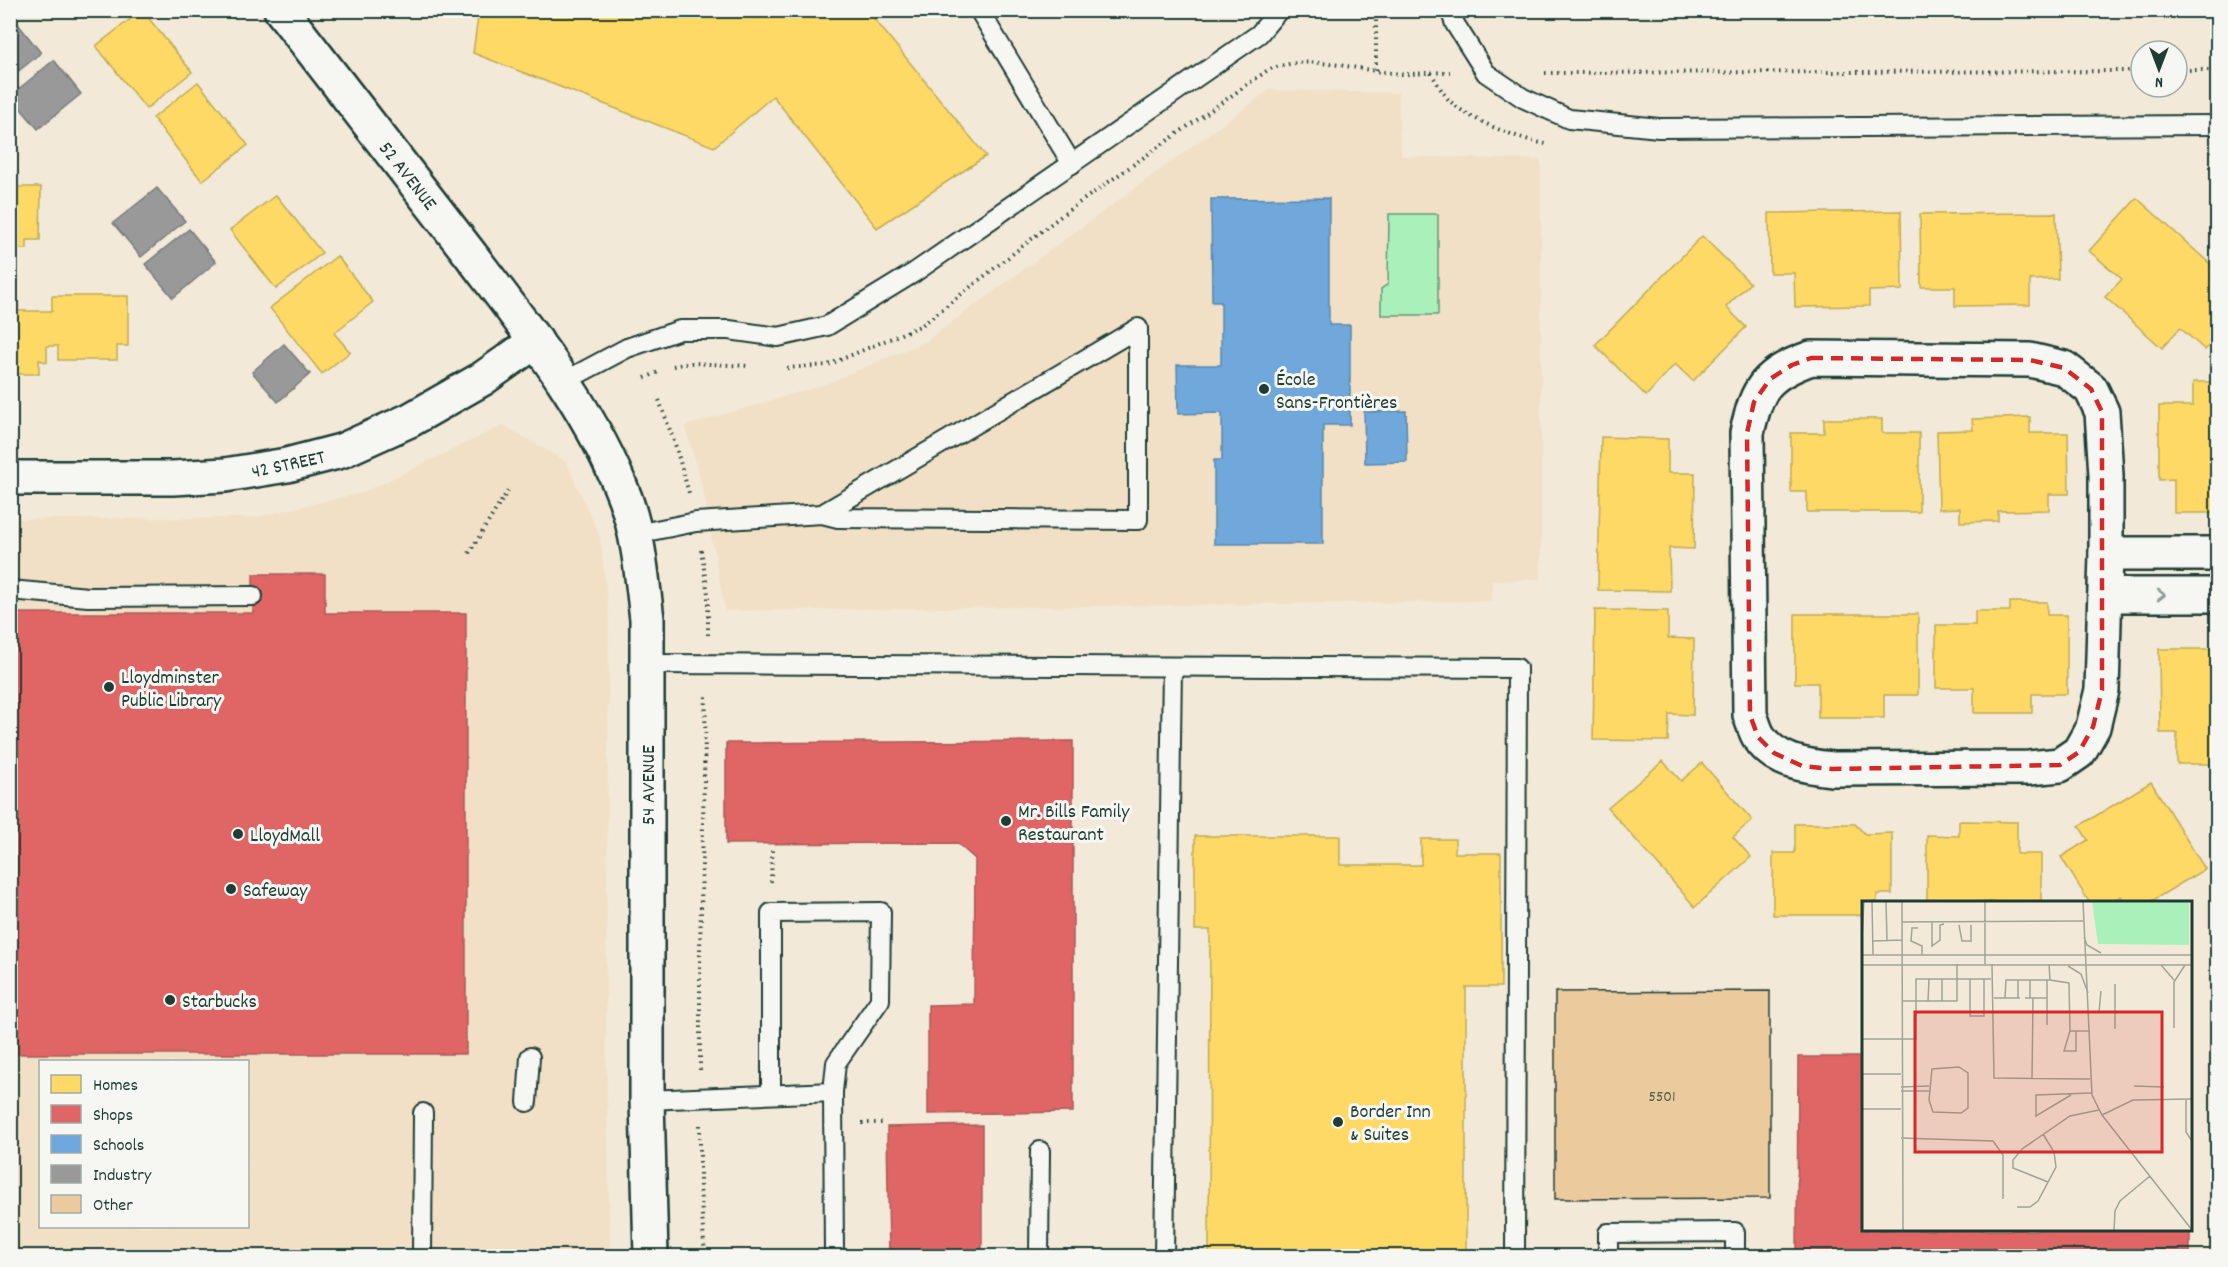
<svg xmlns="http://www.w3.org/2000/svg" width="2228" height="1267" font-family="Dekko,sans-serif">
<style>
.built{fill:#f1e0c6;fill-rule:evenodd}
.green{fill:#aaf0bb;stroke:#649678;stroke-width:1.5}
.homes{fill:#ffd966;stroke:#bcaa57;stroke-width:1.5}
.shops{fill:#e06666;stroke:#a65a57;stroke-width:1.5}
.schools{fill:#6fa8dc;stroke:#5788aa;stroke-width:1.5}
.industry{fill:#999;stroke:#747d7b;stroke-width:1.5}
.building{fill:#ebcb9d;stroke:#1f3d34;stroke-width:1.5}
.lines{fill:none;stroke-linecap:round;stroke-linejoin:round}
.service-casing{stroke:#1f3d34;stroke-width:22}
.minor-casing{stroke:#1f3d34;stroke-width:38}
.tertiary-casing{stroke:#1f3d34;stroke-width:38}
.path{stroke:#1f3d34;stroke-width:4;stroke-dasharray:1.5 4.5;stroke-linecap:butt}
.service{stroke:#f6f6f2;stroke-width:18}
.minor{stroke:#f6f6f2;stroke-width:33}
.tertiary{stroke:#f6f6f2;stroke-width:33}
.oneway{stroke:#8a9a93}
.marked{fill:none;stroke:#d62828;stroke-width:4.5;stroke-dasharray:12 8;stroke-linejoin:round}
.poi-dot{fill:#1f3d34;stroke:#f6f6f2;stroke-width:2}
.labels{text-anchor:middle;stroke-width:6;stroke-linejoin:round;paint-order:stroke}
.number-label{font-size:16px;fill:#52604e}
.street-label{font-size:20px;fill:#1f3d34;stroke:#f6f6f2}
.poi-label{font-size:20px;fill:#1f3d34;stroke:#f6f6f2;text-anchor:start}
.inset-road{fill:none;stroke:#9ea496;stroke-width:1.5}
.view{fill:#d62828;fill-opacity:0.15;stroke:#d62828;stroke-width:3}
.inset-edge{fill:none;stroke:#1f3d34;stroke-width:3}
</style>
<rect width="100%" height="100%" fill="#f3e9d8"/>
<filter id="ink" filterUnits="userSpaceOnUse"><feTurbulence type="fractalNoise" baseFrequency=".0167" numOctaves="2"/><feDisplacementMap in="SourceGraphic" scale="12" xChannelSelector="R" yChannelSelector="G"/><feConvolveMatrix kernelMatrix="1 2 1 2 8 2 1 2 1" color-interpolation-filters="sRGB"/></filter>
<g filter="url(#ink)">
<!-- built -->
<g class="built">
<path d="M1269,90L1398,93L1401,156L1541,160V579L1492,581L1491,601L725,611L703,489L685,426L823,385L926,341Z"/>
<path d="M504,425L566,462L600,536L609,614L606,1028L610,1256H11L10,519L253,518L364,492ZM40,1062H248V1226H40Z"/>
</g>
<!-- green -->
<path class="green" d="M1389,214H1438V315H1381V289L1388,284Z"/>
<!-- homes -->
<g class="homes">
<path d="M142,10L192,72L146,109L96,46Z"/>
<path d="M479,10H867L986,156L877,228L773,96L714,147L473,53Z"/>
<path d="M198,82L248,145L202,181L153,118Z"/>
<path d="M10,187H41L40,240H27V249H10Z"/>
<path d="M276,195L322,253L276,289L230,230Z"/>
<path d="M2137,198L2218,271V337L2205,350L2180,328L2162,348L2105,297L2122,279L2089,251Z"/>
<path d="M1901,211L1902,290L1869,291V306L1795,307L1794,273H1770L1769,213Z"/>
<path d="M2056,213L2058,279L2030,280V305L1955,306V287H1921L1920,214Z"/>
<path d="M1702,236L1750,283L1726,307L1746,327L1693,381L1675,364L1646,396L1595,345Z"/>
<path d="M337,256L373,302L334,333L350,352L322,374L270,308Z"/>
<path d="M52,296H128V346H117V360H58V346H47V362L39,360V374H10V311H52Z"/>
<path d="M2193,382H2218V513H2174V479L2159,480V406H2193Z"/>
<path d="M2030,417V433H2068L2069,494H2049V510L1998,511V521L1960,522V508L1939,509L1937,431L1973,430L1972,419Z"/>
<path d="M1824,419H1882V433H1919V512H1807V492H1791V433H1824Z"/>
<path d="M1601,437L1668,439V473H1695L1694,549L1669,548L1670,591L1598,590Z"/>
<path d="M2010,602H2047V615H2067V694H2032V713H1974V688H1936V625H1975V611H2010Z"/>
<path d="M1595,610L1668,611V638L1694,639L1693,715L1669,714L1668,741L1593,740Z"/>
<path d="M1795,614H1918V695H1884V718H1818V683H1795Z"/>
<path d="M2159,649H2218V764H2177V733H2160Z"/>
<path d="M1663,761L1681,781L1702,763L1752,820L1733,837L1751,857L1695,907L1608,808Z"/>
<path d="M2151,782L2205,869L2150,902H2125L2121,896L2110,902H2089L2061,857L2088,840L2079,826Z"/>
<path d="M1959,821L2017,822V854H2041V902H1957V900H1927V835L1959,836Z"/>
<path d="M1795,824H1855L1865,834L1892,833V894H1877V902H1864V915H1773V853H1795Z"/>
<path d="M1195,836H1340V865H1421V839H1455V853H1501V987H1466V1256H1209L1210,930H1195Z"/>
</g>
<!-- shops -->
<g class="shops">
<path d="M253,574H325V613H466V1054H10V613H253Z"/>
<path d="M1073,741V1112L928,1114V1005L974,1004L975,859L957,843L726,844V743Z"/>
<path d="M1798,1057H1864V1230H2190V1256H1797Z"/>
<path d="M982,1125V1256H889L887,1127Z"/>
</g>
<!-- schools -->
<g class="schools">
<path d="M1329,198V325H1350V425H1323V544H1214V460H1222V413L1178,414L1177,365H1221V302H1212L1211,199Z"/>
<path d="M1406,411L1407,462L1365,463L1364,412Z"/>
</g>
<!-- industry -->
<g class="industry">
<path d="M14,19L41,53L10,78V22Z"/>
<path d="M54,60L81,94L38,129L10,96Z"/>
<path d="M157,188L185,221L141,257L113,223Z"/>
<path d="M189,229L216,262L173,298L145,264Z"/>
<path d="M284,344L310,374L278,402L252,372Z"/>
</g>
<!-- building -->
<path class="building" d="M1770,991V1198L1555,1199V992Z"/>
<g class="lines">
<defs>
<g id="service">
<path d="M979,10L1072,164"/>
<path d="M1450,10L1455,24L1486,73L1523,98L1569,119L1659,128L2218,125"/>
<path d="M565,381L627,348L680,330H729L778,337L827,326L915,272L1259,34L1279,10"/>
<path d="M636,534L696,522L822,514L838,518L1138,520V328L822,514"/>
<path d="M10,590L88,597L253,596"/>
<path d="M648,664L1517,668L1515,1256"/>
<path d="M771,1094V913L881,912L880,1000L836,1063L833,1092"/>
<path d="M647,1100L833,1092L834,1256"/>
<path d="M527,1102L530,1057"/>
<path d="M422,1256L423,1113"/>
<path d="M1039,1256L1040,1151"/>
<path d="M1164,1256L1172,667"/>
<path d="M1608,1256V1233L1735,1232V1256"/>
</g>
<g id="minor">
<path d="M1811,358L2030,360L2064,368L2091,389L2102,412L2106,475V554L2102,690L2093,727L2079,752L2060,765L2029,768L1832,769C1805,766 1775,762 1759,737C1755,731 1753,722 1750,715L1747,433C1757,387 1766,374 1811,358Z"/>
<path d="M10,478H173L225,475L287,465L341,451L410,420L482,379L536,341"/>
<path d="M2106,554H2218"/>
<path d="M2105,595H2218"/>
</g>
<path id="tertiary" d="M281,10C344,92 408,173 470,254C529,332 590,406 625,498C639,537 642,578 647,619V1100L651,1256"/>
</defs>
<!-- service casing -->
<use href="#service" class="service-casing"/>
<!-- minor casing -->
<use href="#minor" class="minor-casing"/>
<!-- tertiary casing -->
<use href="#tertiary" class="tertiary-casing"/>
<!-- path -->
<g class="path">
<path d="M1376,70V10"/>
<path d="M2177,70H2218"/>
<path d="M1431,73C1437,82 1442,93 1449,100C1468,120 1519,139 1546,144"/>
<path d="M1545,73L2141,71"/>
<path d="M673,366L692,363L749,366"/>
<path d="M787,368L828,365L922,325L1066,212L1268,70C1311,52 1359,72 1403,74C1419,74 1435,72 1450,72"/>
<path d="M645,378L661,371"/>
<path d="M659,400L675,444L689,493"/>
<path d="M701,550L708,594V635"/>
<path d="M469,553L509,489"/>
<path d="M771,882L772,849"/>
<path d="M700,1070V951L706,693"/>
<path d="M862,1123H882"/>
<path d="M700,1125V1187L705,1256"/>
</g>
<!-- service -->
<use href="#service" class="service"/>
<!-- minor -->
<use href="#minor" class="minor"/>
<!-- tertiary -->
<use href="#tertiary" class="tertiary"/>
</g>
<!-- one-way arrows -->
<defs><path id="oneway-chevron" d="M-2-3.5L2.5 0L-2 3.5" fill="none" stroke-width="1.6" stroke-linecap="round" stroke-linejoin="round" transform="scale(1.5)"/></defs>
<use class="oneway" href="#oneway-chevron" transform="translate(2161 595)"/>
</g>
<!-- marked area -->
<path class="marked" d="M1811,358L2030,360L2064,368L2091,389L2102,412V690L2093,727L2079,752L2060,765L1832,769L1802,766L1774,753L1758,737L1750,715L1747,433L1754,402L1770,379L1792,365Z"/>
<!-- markers -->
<g class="poi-dot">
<circle cx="1264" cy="389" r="6"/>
<circle cx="109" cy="687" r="6"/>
<circle cx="1006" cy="821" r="6"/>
<circle cx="238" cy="834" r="6"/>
<circle cx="231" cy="889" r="6"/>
<circle cx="170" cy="1000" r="6"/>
<circle cx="1338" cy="1122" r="6"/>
</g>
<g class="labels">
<!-- number labels -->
<g class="number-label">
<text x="1662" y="1101">5501</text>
</g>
<!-- street labels -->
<g class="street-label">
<text transform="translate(409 175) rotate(52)" y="7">52 AVENUE</text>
<text transform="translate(288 463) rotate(-12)" y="7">42 STREET</text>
<text transform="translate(647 785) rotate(-90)" y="7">54 AVENUE</text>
</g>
<!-- poi labels -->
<g class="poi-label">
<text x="1276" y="385">École<tspan x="1276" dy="23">Sans-Frontières</tspan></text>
<text x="121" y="683">Lloydminster<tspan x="121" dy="23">Public Library</tspan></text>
<text x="1018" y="817">Mr. Bills Family<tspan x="1018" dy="23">Restaurant</tspan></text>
<text x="250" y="841">LloydMall</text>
<text x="243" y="896">Safeway</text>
<text x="182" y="1007">Starbucks</text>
<text x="1350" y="1117">Border Inn<tspan x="1350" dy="23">&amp; Suites</tspan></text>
</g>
</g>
<!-- overview -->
<g transform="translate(1862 901)">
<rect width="330" height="330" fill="#f3e9d8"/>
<path d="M230,0H327V44L236,43Z" fill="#aaf0bb"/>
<path class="inset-road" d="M10,0L11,54M24,0L25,40M40,0L41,330M123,0V63M221,0L230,194L240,214L330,329M40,21L221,20M70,21V46M97,24L100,40H109V24M56,27H50L49,40L60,45V54M222,36L225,44L239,52M0,37L2,0M11,40L40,39M70,45L78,39V24L82,23M0,54H330M130,63L132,177L228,178M187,63L188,79L207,82L208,130H228M0,64H330M299,64L312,79M206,65L219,73L226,92M108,78V115H122V78M156,79V97M168,79V97M132,97H158M143,97L144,79H188M163,97H185M40,100H54V78H129M66,100L67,78M80,100V78M237,111L239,90M185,124V79M312,127V81L323,64M253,128V83M208,130L202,150H214V130M0,138H54V100H95V63M97,166L106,172V207L99,212L71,211L67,199L70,168ZM0,173H39M170,177L171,97M272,185L302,186M39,186L67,185M39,190H67M209,194L174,215V194L229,192M324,198V231L330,240M0,208H39M240,214L271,199L330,198M39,237L131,240L141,254V298M186,281L151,267V259L160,248L208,215L237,209M155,306H168L176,300L194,266L192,251L181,233M252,330L253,310L258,300L288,275"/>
<path class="view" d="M53,111H300V251H53Z"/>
<rect width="330" height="330" class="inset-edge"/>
</g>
<!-- margin -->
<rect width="2228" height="1267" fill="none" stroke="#f6f6f2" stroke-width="36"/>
<rect x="18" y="18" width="2192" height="1231" fill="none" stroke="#1f3d34" stroke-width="2" filter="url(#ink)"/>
<!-- legend -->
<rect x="39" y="1060" width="210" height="168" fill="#f6f6f2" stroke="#a0aca6" stroke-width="1.5"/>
<rect x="51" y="1075" width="30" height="18" fill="#ffd966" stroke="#a0aca6" stroke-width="1.5"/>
<text x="93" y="1090" font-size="18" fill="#1f3d34">Homes</text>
<rect x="51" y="1105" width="30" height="18" fill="#e06666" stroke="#a0aca6" stroke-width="1.5"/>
<text x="93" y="1120" font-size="18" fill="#1f3d34">Shops</text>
<rect x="51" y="1135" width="30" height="18" fill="#6fa8dc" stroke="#a0aca6" stroke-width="1.5"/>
<text x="93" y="1150" font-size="18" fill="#1f3d34">Schools</text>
<rect x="51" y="1165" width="30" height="18" fill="#999999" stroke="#a0aca6" stroke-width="1.5"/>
<text x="93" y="1180" font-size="18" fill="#1f3d34">Industry</text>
<rect x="51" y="1195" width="30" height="18" fill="#ebcb9d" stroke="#a0aca6" stroke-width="1.5"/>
<text x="93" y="1210" font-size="18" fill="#1f3d34">Other</text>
<!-- north arrow -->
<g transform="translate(2159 69) rotate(180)"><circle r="28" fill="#f6f6f2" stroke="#a0aca6" stroke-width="1.5"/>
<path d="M0-4.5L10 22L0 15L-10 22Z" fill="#1f3d34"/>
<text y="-9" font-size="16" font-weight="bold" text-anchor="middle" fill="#1f3d34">N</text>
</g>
</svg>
